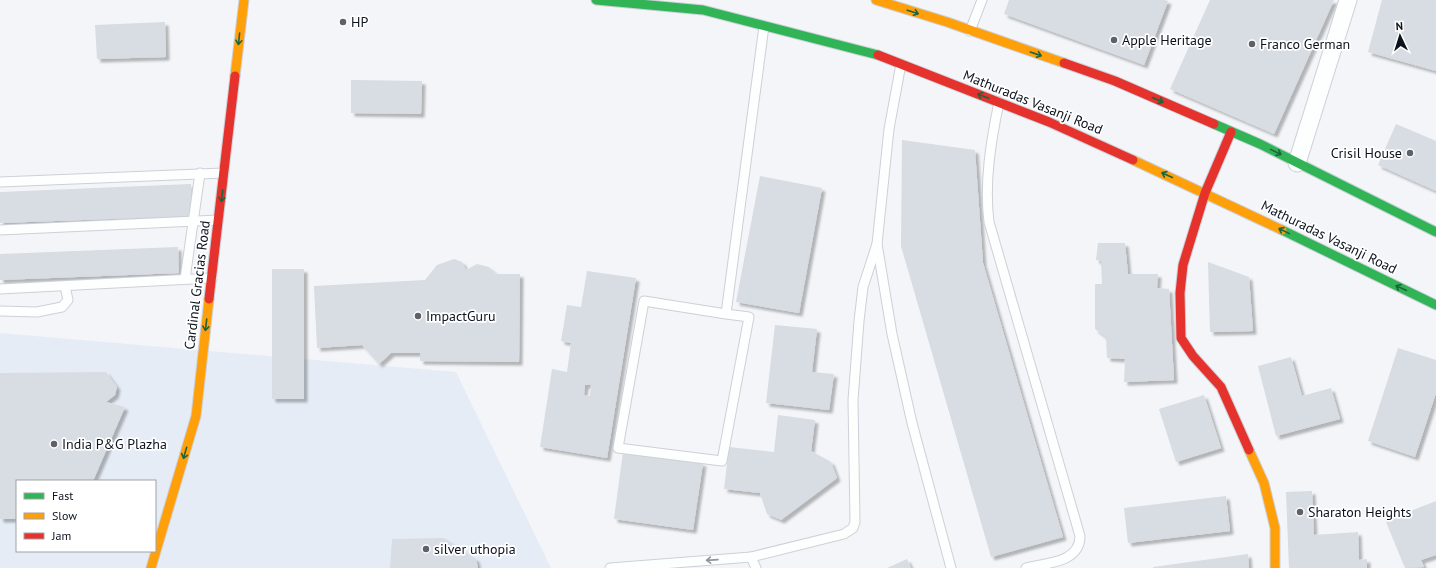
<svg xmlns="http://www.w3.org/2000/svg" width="1436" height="568" font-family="'PT Sans',sans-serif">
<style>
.built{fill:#e6ecf6;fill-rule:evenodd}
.building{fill:#d8dce3;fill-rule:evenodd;filter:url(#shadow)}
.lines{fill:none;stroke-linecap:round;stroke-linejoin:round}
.lane-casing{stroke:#ccd1d8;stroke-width:11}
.street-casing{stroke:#ccd1d8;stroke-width:19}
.fast-casing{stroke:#ccd1d8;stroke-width:11}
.slow-casing{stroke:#ccd1d8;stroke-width:11}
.jam-casing{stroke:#ccd1d8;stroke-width:11}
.lane{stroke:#fdfefe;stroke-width:9}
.street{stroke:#fdfefe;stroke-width:17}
.fast{stroke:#30b455;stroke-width:9}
.slow{stroke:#ff9f0a;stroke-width:9}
.jam{stroke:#e5322d;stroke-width:9}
.oneway{stroke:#1e643a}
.oneway2{stroke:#919499}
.poi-dot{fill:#5d626a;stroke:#fff;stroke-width:1.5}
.labels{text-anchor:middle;stroke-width:3.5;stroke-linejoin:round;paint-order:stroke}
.poi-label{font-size:14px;fill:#0c131e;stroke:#fff;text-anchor:start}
.street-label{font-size:14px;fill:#0c131e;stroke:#fff}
</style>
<defs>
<filter id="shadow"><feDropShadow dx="3.5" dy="3.5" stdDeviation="1" flood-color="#0004"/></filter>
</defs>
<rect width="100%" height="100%" fill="#f3f5f8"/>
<!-- built -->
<path class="built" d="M0,333L456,372L551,568H0ZM17,481H155V551H17Z"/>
<!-- building -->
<g class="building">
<path d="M1009,0H1165L1168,1L1144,65L1004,14Z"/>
<path d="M1210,0H1334L1274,134L1170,89Z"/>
<path d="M1382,0H1436V71L1368,52Z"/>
<path d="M165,22L166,57L97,59L95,25Z"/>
<path d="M351,80L422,81L421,114L351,113Z"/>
<path d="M1396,124L1436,141V191L1378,165Z"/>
<path d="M902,140L975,150L983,263L1063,537L991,557L901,246Z"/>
<path d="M760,176L822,188L799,313L736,302Z"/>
<path d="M191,184L192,216L0,223V192Z"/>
<path d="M1098,243H1125L1128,274H1158L1157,288L1169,289L1174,380L1124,382L1125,359L1107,358L1106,337L1095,329V284H1102L1101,261L1096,260Z"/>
<path d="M178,247L179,273L0,280V254Z"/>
<path d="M454,259L462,262L466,270L477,264L489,267L496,274H520L519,362L420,361V353H391L379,364L362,345L317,348L314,286L425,280L437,265Z"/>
<path d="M1208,262L1249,277L1253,331L1210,332Z"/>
<rect x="272" y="269" width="32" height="130"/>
<path d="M587,271L636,278L607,458L540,447L552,369L567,372L571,343L561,341L567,305L581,307ZM585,385H591L590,396L584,395Z"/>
<path d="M775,325L817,329L812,372L834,374L829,410L766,403Z"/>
<path d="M1398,348L1436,360V393L1415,457L1368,441Z"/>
<path d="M1291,357L1302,396L1331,388L1340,419L1276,436L1258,366Z"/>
<path d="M106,372L117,387L115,395L106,402L125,407L93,481H17V519H0V373Z"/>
<path d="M1204,395L1221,448L1176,462L1159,409Z"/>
<path d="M778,415L815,420L811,451L831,462L837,478L781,520L767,514L760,493L724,489L729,447L774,452Z"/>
<path d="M623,452L703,463L693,530L614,519Z"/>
<path d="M1312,491L1314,535L1358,532L1359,560L1367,559V568H1289L1286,492Z"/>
<path d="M1226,496L1230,531L1128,543L1124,508Z"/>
<path d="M1436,501V555L1421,560L1424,567L1405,568L1384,517L1396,512L1398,516Z"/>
<path d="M444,538L476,559L478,568H390L392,539Z"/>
<path d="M1248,554L1249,568H1153V567Z"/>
<path d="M907,559L911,568H887Z"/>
</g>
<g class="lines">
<defs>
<g id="lane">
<path d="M970,31L982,0"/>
<path d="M901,64L889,129L877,244L892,334L912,423L951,568"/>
<path d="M999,102C991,141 984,182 989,222L1080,536C1080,563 1046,563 1026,568"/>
<path d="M0,182L224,173"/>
<path d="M0,230L218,220"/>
<path d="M185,279L200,173"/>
<path d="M0,289L212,278"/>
<path d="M0,311L37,312L62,307L68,300L65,286"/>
<path d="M726,314L749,317L722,461L618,448L644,301L726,314L764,26"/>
<path d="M751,557L756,568"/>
<path d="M610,568L751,557L844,534L853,528L855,522L853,400L859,321L863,287L877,244"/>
</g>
<path id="street" d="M1297,163L1348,0"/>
<g id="fast">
<path d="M596,0L703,10L878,55"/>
<path d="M1214,124L1260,144L1436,232"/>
<path d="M1282,230L1436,305"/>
</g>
<g id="slow">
<path d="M876,0L947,22L1064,63"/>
<path d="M235,76L244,0"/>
<path d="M1133,160L1282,230"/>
<path d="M1249,450L1264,483L1275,528V568"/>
<path d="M151,568L196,416L209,299"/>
</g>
<g id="jam">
<path d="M878,55L1049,122L1133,160"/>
<path d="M1064,63L1115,81L1214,124"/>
<path d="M1231,132L1205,193L1183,265L1180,293L1181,338L1193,356L1221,387L1249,450"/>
<path d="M209,299L235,76"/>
</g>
</defs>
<!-- lane casing -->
<use href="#lane" class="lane-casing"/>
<!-- street casing -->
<use href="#street" class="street-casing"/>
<!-- fast casing -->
<use href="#fast" class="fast-casing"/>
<!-- slow casing -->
<use href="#slow" class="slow-casing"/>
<!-- jam casing -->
<use href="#jam" class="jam-casing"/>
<!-- lane -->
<use href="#lane" class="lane"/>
<!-- street -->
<use href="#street" class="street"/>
<!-- fast -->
<use href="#fast" class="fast"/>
<!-- slow -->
<use href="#slow" class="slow"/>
<!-- jam -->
<use href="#jam" class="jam"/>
</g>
<!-- one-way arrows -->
<defs><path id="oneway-shaft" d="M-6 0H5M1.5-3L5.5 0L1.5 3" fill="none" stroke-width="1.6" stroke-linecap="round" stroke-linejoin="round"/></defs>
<g class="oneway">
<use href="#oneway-shaft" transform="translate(913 12) rotate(18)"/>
<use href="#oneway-shaft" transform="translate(239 39) rotate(96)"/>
<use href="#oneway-shaft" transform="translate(1036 54) rotate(19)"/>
<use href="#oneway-shaft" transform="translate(983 96) rotate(-159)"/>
<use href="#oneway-shaft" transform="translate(1158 100) rotate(24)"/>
<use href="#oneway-shaft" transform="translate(1276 152) rotate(26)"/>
<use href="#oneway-shaft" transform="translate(1167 175) rotate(-156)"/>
<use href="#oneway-shaft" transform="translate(222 196) rotate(97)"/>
<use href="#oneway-shaft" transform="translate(1284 231) rotate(-154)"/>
<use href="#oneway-shaft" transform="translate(1401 288) rotate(-155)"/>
<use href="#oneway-shaft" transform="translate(206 325) rotate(97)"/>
<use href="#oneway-shaft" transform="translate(185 453) rotate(106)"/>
</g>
<use class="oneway2" href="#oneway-shaft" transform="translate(712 560) rotate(176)"/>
<!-- markers -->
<g class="poi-dot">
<circle cx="343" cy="22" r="4"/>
<circle cx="1114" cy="40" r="4"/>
<circle cx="1252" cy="44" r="4"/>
<circle cx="1410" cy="153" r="4"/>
<circle cx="418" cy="316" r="4"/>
<circle cx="54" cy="444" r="4"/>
<circle cx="1300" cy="512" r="4"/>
<circle cx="426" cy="549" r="4"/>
</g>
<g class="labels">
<!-- poi labels -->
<g class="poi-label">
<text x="351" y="27">HP</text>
<text x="1122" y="45">Apple Heritage</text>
<text x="1260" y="49">Franco German</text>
<text x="1402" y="158" text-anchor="end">Crisil House</text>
<text x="426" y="321">ImpactGuru</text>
<text x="62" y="449">India P&amp;G Plazha</text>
<text x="1308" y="517">Sharaton Heights</text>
<text x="434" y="554">silver uthopia</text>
</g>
<!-- street labels -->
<g class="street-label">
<text transform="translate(1033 102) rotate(22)" y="5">Mathuradas Vasanji Road</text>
<text transform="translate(1329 237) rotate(26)" y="5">Mathuradas Vasanji Road</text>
<text transform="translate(197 285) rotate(-83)" y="5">Cardinal Gracias Road</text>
</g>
</g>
<!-- legend -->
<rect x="16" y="480" width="140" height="72" fill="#ffffff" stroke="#9ea1a5"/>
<rect x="24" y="493" width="20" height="6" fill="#30b455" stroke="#9ea1a5"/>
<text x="52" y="500" font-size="12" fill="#0c131e">Fast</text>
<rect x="24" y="513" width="20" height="6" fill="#ff9f0a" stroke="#9ea1a5"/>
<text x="52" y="520" font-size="12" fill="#0c131e">Slow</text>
<rect x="24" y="533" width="20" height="6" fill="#e5322d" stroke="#9ea1a5"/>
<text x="52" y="540" font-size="12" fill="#0c131e">Jam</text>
<!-- north arrow -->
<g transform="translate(1400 36) rotate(356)" stroke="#ffffff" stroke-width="3" paint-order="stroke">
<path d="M0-3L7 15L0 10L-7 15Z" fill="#0c131e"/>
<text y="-6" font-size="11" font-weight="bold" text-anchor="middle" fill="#0c131e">N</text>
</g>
</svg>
